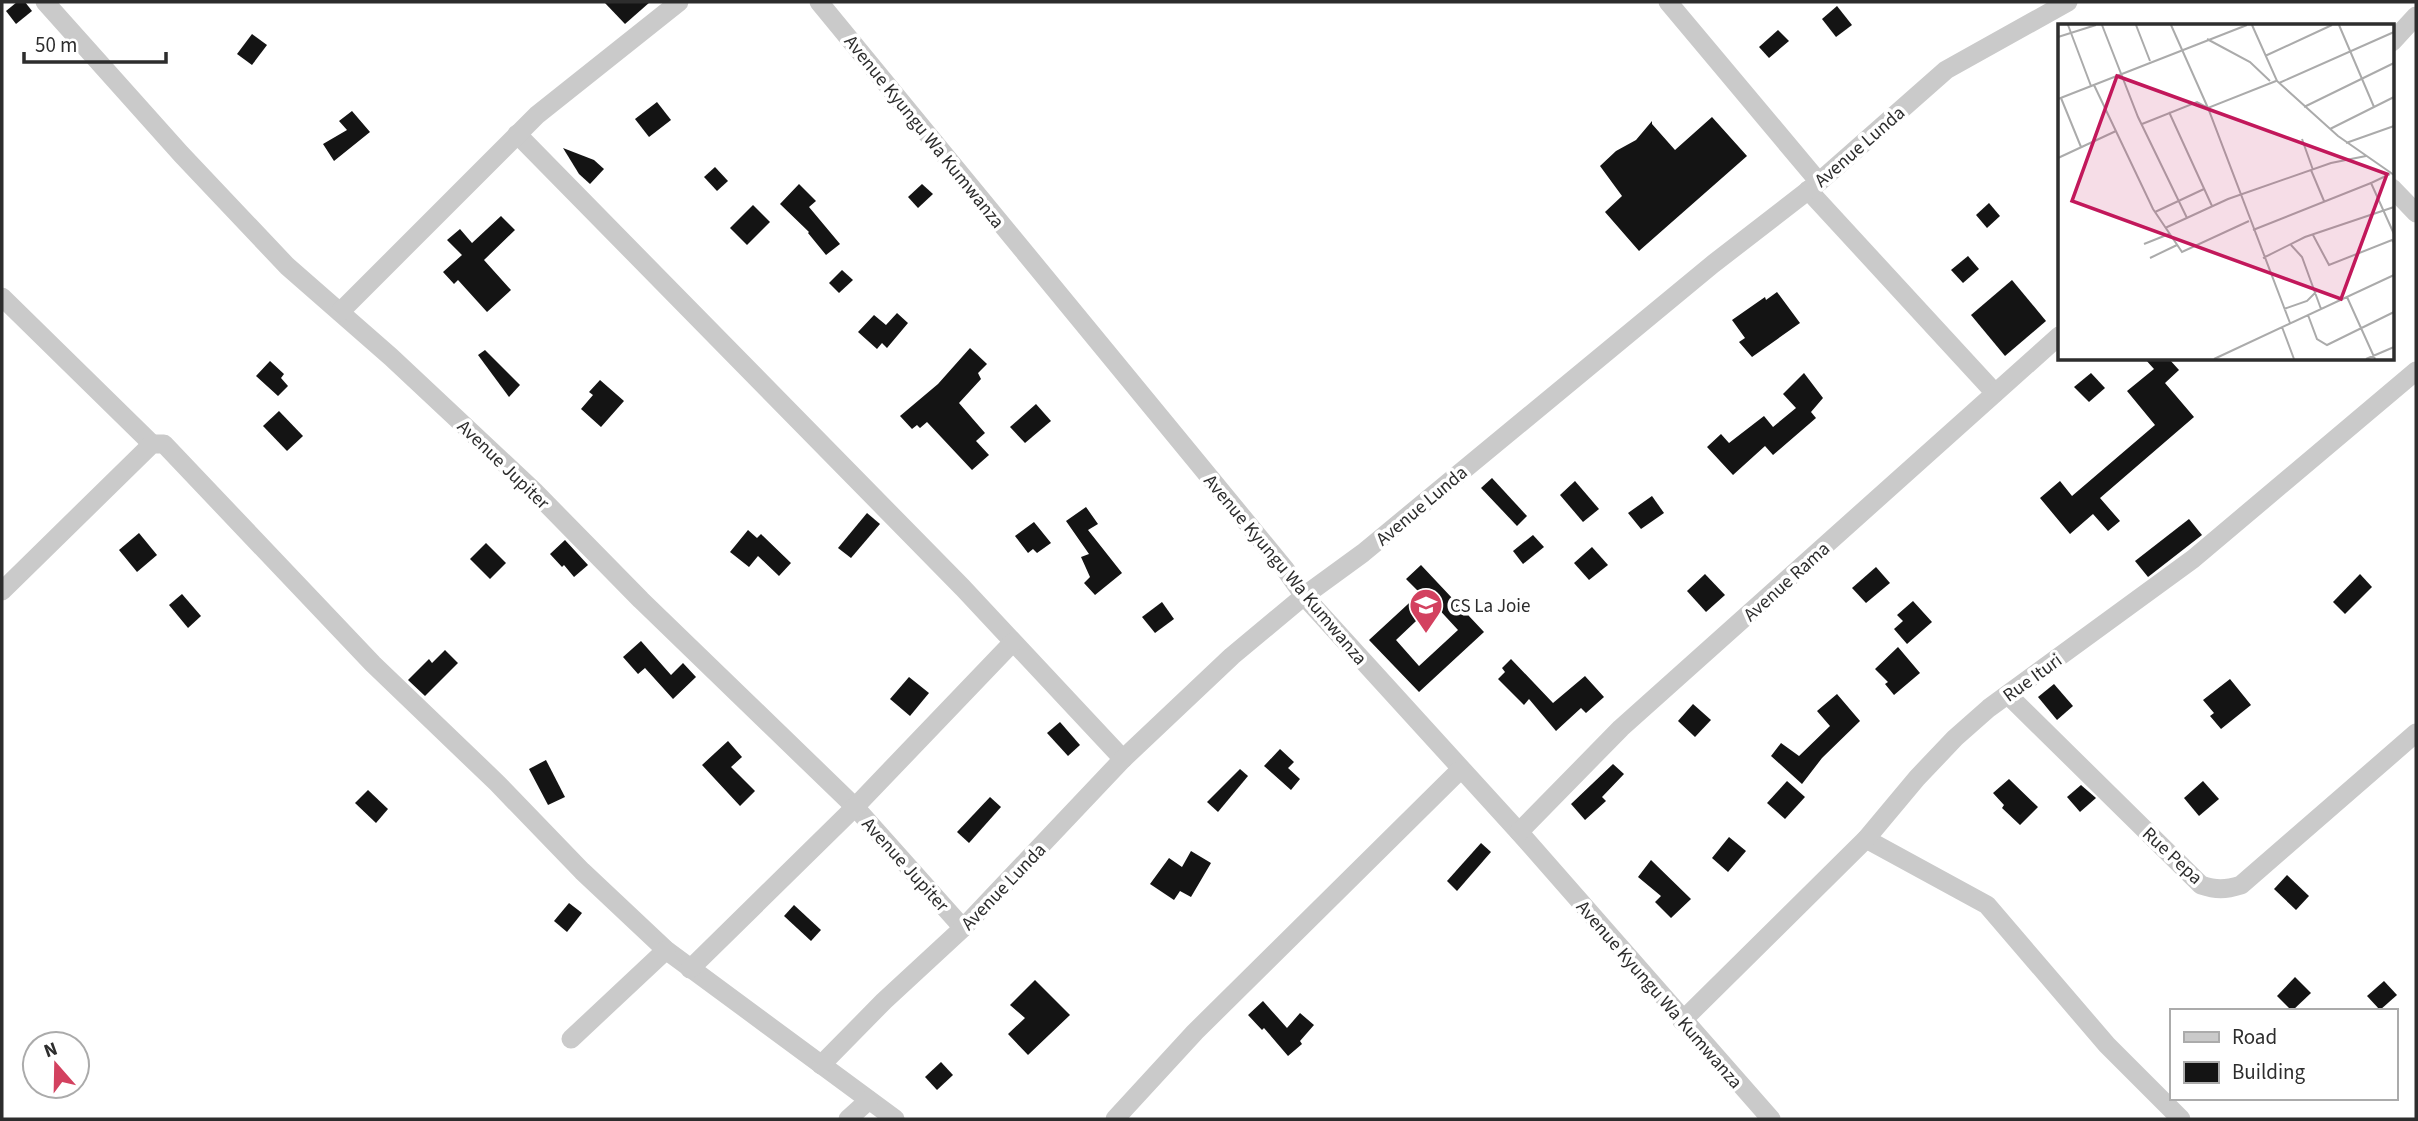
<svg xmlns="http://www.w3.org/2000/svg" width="2418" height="1121" font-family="'Source Sans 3',sans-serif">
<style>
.building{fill:#141414;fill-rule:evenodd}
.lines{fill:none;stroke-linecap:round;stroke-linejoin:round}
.minor{stroke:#cacaca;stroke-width:19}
.labels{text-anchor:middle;stroke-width:7;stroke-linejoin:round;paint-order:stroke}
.street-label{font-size:19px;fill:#2d2d2d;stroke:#fff}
.poi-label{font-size:19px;fill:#2d2d2d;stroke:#fff;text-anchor:start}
.inset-road{fill:none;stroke:#ababab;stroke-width:2}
.view{fill:#c2185b;fill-opacity:0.15;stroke:#c2185b;stroke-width:3.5}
.inset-edge{fill:none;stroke:#2d2d2d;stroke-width:3.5}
</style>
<rect width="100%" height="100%" fill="#fff"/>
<!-- building -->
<g class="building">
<path d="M17,2H25L32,11L16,24L6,11Z"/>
<path d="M604,2H650L625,24Z"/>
<path d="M1837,6L1852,25L1836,37L1822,19Z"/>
<path d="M1778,30L1789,41L1769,58L1759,47Z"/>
<path d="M252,34L267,45L252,65L237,54Z"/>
<path d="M657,102L671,120L649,137L635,119Z"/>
<path d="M352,111L370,132L334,161L323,144L347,130L339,121Z"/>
<path d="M1712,117L1747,156L1639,251L1605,212L1622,196L1600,166L1616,151L1636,140L1652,121V124L1675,150Z"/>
<path d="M563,148L594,160L604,169L590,184L579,174Z"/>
<path d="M715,167L728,181L717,191L704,177Z"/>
<path d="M799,184L816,201L809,207L840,244L826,255L808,233L809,232L780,204Z"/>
<path d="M922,184L933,194L918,208L908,197Z"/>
<path d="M1989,203L2000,216L1987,228L1976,215Z"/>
<path d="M753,205L770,222L747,245L730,228Z"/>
<path d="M501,216L515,230L484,260L511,290L487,312L458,280L454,284L443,272L462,255L447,240L460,229L472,243Z"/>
<path d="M1968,256L1979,269L1963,283L1951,270Z"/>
<path d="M842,270L853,280L839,293L829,283Z"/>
<path d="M2012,280L2046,321L2005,356L1971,315Z"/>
<path d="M1777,292L1800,323L1752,357L1739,342L1745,338L1732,320L1765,297L1766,300Z"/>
<path d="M897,313L908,323L887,348L882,343L877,349L858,332L874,315L886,325Z"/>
<path d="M970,348L987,364L978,373L981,379L959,403L985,433L976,441L989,455L972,470L927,422L920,428L917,425L912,429L900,416L938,384Z"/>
<path d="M485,350L520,385L509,397L478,355Z"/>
<path d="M2145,359H2169L2179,370L2165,383L2194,417L2100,498L2120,521L2108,531L2093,514L2070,534L2040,498L2060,481L2072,496L2155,425L2127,391L2154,369Z"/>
<path d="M270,361L284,374L281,378L288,386L278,396L256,376Z"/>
<path d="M1804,373L1823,398L1811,412L1816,418L1773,455L1765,446L1733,475L1707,447L1721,434L1729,443L1764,416L1773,427L1796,408L1783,394Z"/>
<path d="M2091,373L2105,388L2089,402L2074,387Z"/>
<path d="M600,380L624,401L601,427L581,409L593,395L589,392Z"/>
<path d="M1036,404L1051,421L1025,443L1010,427Z"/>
<path d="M279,411L303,436L287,451L263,426Z"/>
<path d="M1492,478L1527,516L1517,526L1481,488Z"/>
<path d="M1575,481L1599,509L1583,522L1560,495Z"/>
<path d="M1652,496L1664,513L1641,529L1628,513Z"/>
<path d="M1086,507L1098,524L1088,530L1122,573L1095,595L1084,583L1090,577L1081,557L1089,554L1066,521Z"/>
<path d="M867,513L880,524L851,558L838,548Z"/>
<path d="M2189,519L2202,535L2148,577L2135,561Z"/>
<path d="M1034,522L1051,543L1037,553L1033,549L1028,553L1015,536Z"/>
<path d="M748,530L757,538L761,534L791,563L779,576L758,556L749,567L730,552Z"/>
<path d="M139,533L157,555L137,572L119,550Z"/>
<path d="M1533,535L1544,547L1523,564L1513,551Z"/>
<path d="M565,540L588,565L574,577L564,565L562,567L550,554Z"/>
<path d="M486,543L506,563L490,579L470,559Z"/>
<path d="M1592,547L1608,565L1589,580L1574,563Z"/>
<path d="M1421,565L1484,632L1419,692L1369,640L1420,593L1406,579ZM1434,604L1458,630L1419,666L1396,640Z"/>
<path d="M1876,567L1890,583L1866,603L1852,588Z"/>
<path d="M1705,574L1725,595L1706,612L1687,591Z"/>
<path d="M2360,574L2372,587L2345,614L2333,602Z"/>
<path d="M182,594L201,616L188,628L169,605Z"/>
<path d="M1913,601L1932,622L1907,644L1894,629L1903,621L1897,615Z"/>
<path d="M1162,602L1174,619L1155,633L1142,617Z"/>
<path d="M641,641L671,675L683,663L696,677L673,699L645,668L638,674L623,657Z"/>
<path d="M1898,647L1920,673L1894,695L1885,684L1888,682L1875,669Z"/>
<path d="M445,650L458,663L425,696L408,680L429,659L432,663Z"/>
<path d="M1511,659L1553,703L1585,676L1604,697L1586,713L1581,708L1556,731L1529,699L1524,705L1498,679L1505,672L1502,668Z"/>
<path d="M909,677L929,693L910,716L890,699Z"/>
<path d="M2230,679L2251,705L2221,729L2210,716L2214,713L2203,700Z"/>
<path d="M2054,684L2073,706L2057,720L2038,697Z"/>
<path d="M1837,694L1860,721L1822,758L1802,784L1771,756L1781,743L1799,756L1830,726L1817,711Z"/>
<path d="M1693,704L1711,720L1695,737L1678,721Z"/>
<path d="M1060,722L1080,745L1068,756L1047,733Z"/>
<path d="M728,741L742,757L731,767L755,791L740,806L702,765Z"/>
<path d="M1280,749L1294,762L1288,768L1300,779L1291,790L1264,766Z"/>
<path d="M546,760L565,797L548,805L529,769Z"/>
<path d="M1613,764L1624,774L1602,797L1606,801L1585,820L1571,804Z"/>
<path d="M1240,769L1248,776L1218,812L1207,802Z"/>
<path d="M2009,779L2038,807L2020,825L2002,808L2004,805L1993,793Z"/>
<path d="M1787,781L1805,797L1785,819L1767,803Z"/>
<path d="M2203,781L2219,799L2199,816L2184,798Z"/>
<path d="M2081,785L2096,798L2080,812L2067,797Z"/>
<path d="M368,790L388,809L376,823L355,803Z"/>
<path d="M990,797L1001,807L969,843L957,832Z"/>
<path d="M1729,837L1746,851L1728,872L1712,858Z"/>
<path d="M1481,843L1491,852L1457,891L1447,881Z"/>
<path d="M1191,851L1211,863L1191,897L1180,891L1174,900L1150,884L1169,858L1182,867Z"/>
<path d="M1651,860L1691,899L1671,918L1655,902L1661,896L1638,877Z"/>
<path d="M2287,875L2309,896L2296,910L2274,889Z"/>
<path d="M569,903L582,913L567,932L554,921Z"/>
<path d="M794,905L821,930L811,941L784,916Z"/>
<path d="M2295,977L2311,993L2292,1011L2277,996Z"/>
<path d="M1035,980L1070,1015L1028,1055L1008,1034L1025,1018L1010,1005Z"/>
<path d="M2384,981L2397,995L2380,1010L2367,996Z"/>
<path d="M1263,1001L1287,1028L1300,1013L1314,1025L1300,1041L1302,1044L1288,1056L1264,1028L1262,1030L1248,1015Z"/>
<path d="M941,1062L953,1075L937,1090L925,1077Z"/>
</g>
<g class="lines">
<!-- minor -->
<g class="minor">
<path d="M45,2L181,154L287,266L391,357L534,491L641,600L855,807L963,928"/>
<path d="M819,2L1285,569L1304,596L1519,832L1771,1119"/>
<path d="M1668,2L1819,182"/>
<path d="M2392,42L2416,16"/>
<path d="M517,134L963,588L1123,759"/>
<path d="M2392,188L2416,213"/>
<path d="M1808,190L1995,393"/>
<path d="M2,297L152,444"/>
<path d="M340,312L537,115L679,2"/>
<path d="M2,591L152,444H164L373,664L497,783L582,871L666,950L895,1119"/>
<path d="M2008,695L2201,885C2216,890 2225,890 2241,885L2416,733"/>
<path d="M1519,832L1621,728L2059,336"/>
<path d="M1866,839L1987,905L2107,1045L2181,1119"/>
<path d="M690,969L855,807L1013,642"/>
<path d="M1682,1021L1866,839L1917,778L1955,738L1989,708L2193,559L2416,371"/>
<path d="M571,1039L666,950"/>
<path d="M821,1065L884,1001L963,928L1123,759L1232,656L1304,596L1363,553L1713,264L1819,182L1946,70L2068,2"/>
<path d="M848,1119L869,1100"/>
<path d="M1115,1119L1195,1032L1460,770"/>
</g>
</g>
<!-- icons -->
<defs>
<symbol id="school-pin" viewBox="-11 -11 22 30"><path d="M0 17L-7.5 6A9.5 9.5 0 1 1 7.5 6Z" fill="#d3415f" stroke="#fff"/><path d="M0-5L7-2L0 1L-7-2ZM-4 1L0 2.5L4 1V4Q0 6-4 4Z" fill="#fff"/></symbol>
</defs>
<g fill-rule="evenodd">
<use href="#school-pin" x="1407" y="586" width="38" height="52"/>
</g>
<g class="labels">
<!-- street labels -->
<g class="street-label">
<text transform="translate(925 131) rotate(51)" y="7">Avenue Kyungu Wa Kumwanza</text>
<text transform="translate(1859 146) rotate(-41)" y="7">Avenue Lunda</text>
<text transform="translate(504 464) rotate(44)" y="7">Avenue Jupiter</text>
<text transform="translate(1421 505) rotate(-40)" y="7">Avenue Lunda</text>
<text transform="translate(1286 569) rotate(50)" y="7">Avenue Kyungu Wa Kumwanza</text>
<text transform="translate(1786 581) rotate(-42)" y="7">Avenue Rama</text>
<text transform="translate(2032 677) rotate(-36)" y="7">Rue Ituri</text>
<text transform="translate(2173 855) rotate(43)" y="7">Rue Pepa</text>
<text transform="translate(906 864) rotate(48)" y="7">Avenue Jupiter</text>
<text transform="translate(1003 886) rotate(-46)" y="7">Avenue Lunda</text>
<text transform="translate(1660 994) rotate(49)" y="7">Avenue Kyungu Wa Kumwanza</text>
</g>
<!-- poi labels -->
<g class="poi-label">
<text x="1450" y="612">CS La Joie</text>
</g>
</g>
<!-- overview -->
<g transform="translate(2058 24)">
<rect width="336" height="336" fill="#fff"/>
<path class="inset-road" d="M10,1L33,62M44,1L80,93L129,194M78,1L92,37M113,1L150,84L232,299M194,1L219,57L280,112L336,151M281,1L316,83M0,13L38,1M149,15L192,38L212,57M207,32L274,1M221,59L336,8M36,61L95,185L124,228L191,197M3,74L23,123M0,75L189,1M246,83L336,39M111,88L154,182M84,100L139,78L150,84L218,57M272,105L336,73M244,115L255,146M288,119L336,102M0,134L58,107M253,146L266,177M332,150L313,159L336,210M97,188L146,165M107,204L170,175L273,139L308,132M195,206L313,159M255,211L271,241L334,216L336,219M86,220L111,210M233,221L244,233L263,285M92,234L119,221M205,234L247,213L336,183M289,273L317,335M226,285L249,277L258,268M250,291L259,315L269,321L336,288M224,303L236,335M156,335L336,251M308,335L336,323"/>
<path class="view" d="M59,52L329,150L283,275L14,177Z"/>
<rect width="336" height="336" class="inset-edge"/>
</g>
<!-- border -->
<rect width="2418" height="1121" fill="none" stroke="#2d2d2d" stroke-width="7"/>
<!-- legend -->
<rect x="2170" y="1009" width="228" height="91" fill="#ffffff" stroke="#ababab" stroke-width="2"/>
<rect x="2184" y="1032" width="35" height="10" fill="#cacaca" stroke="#ababab" stroke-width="2"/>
<text x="2232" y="1044" font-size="21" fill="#2d2d2d">Road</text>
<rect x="2184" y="1062" width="35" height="21" fill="#141414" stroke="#ababab" stroke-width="2"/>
<text x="2232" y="1079" font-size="21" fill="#2d2d2d">Building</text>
<!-- north arrow -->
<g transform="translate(56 1065) rotate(340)"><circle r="33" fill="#ffffff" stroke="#ababab" stroke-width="2"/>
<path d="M0-5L12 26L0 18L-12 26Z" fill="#d3415f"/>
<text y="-10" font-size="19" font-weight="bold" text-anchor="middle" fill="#2d2d2d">N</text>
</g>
<!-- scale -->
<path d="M24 52v10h142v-10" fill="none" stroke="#2d2d2d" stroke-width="3.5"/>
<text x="35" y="52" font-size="21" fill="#2d2d2d" stroke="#ffffff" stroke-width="5" paint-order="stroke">50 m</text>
</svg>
